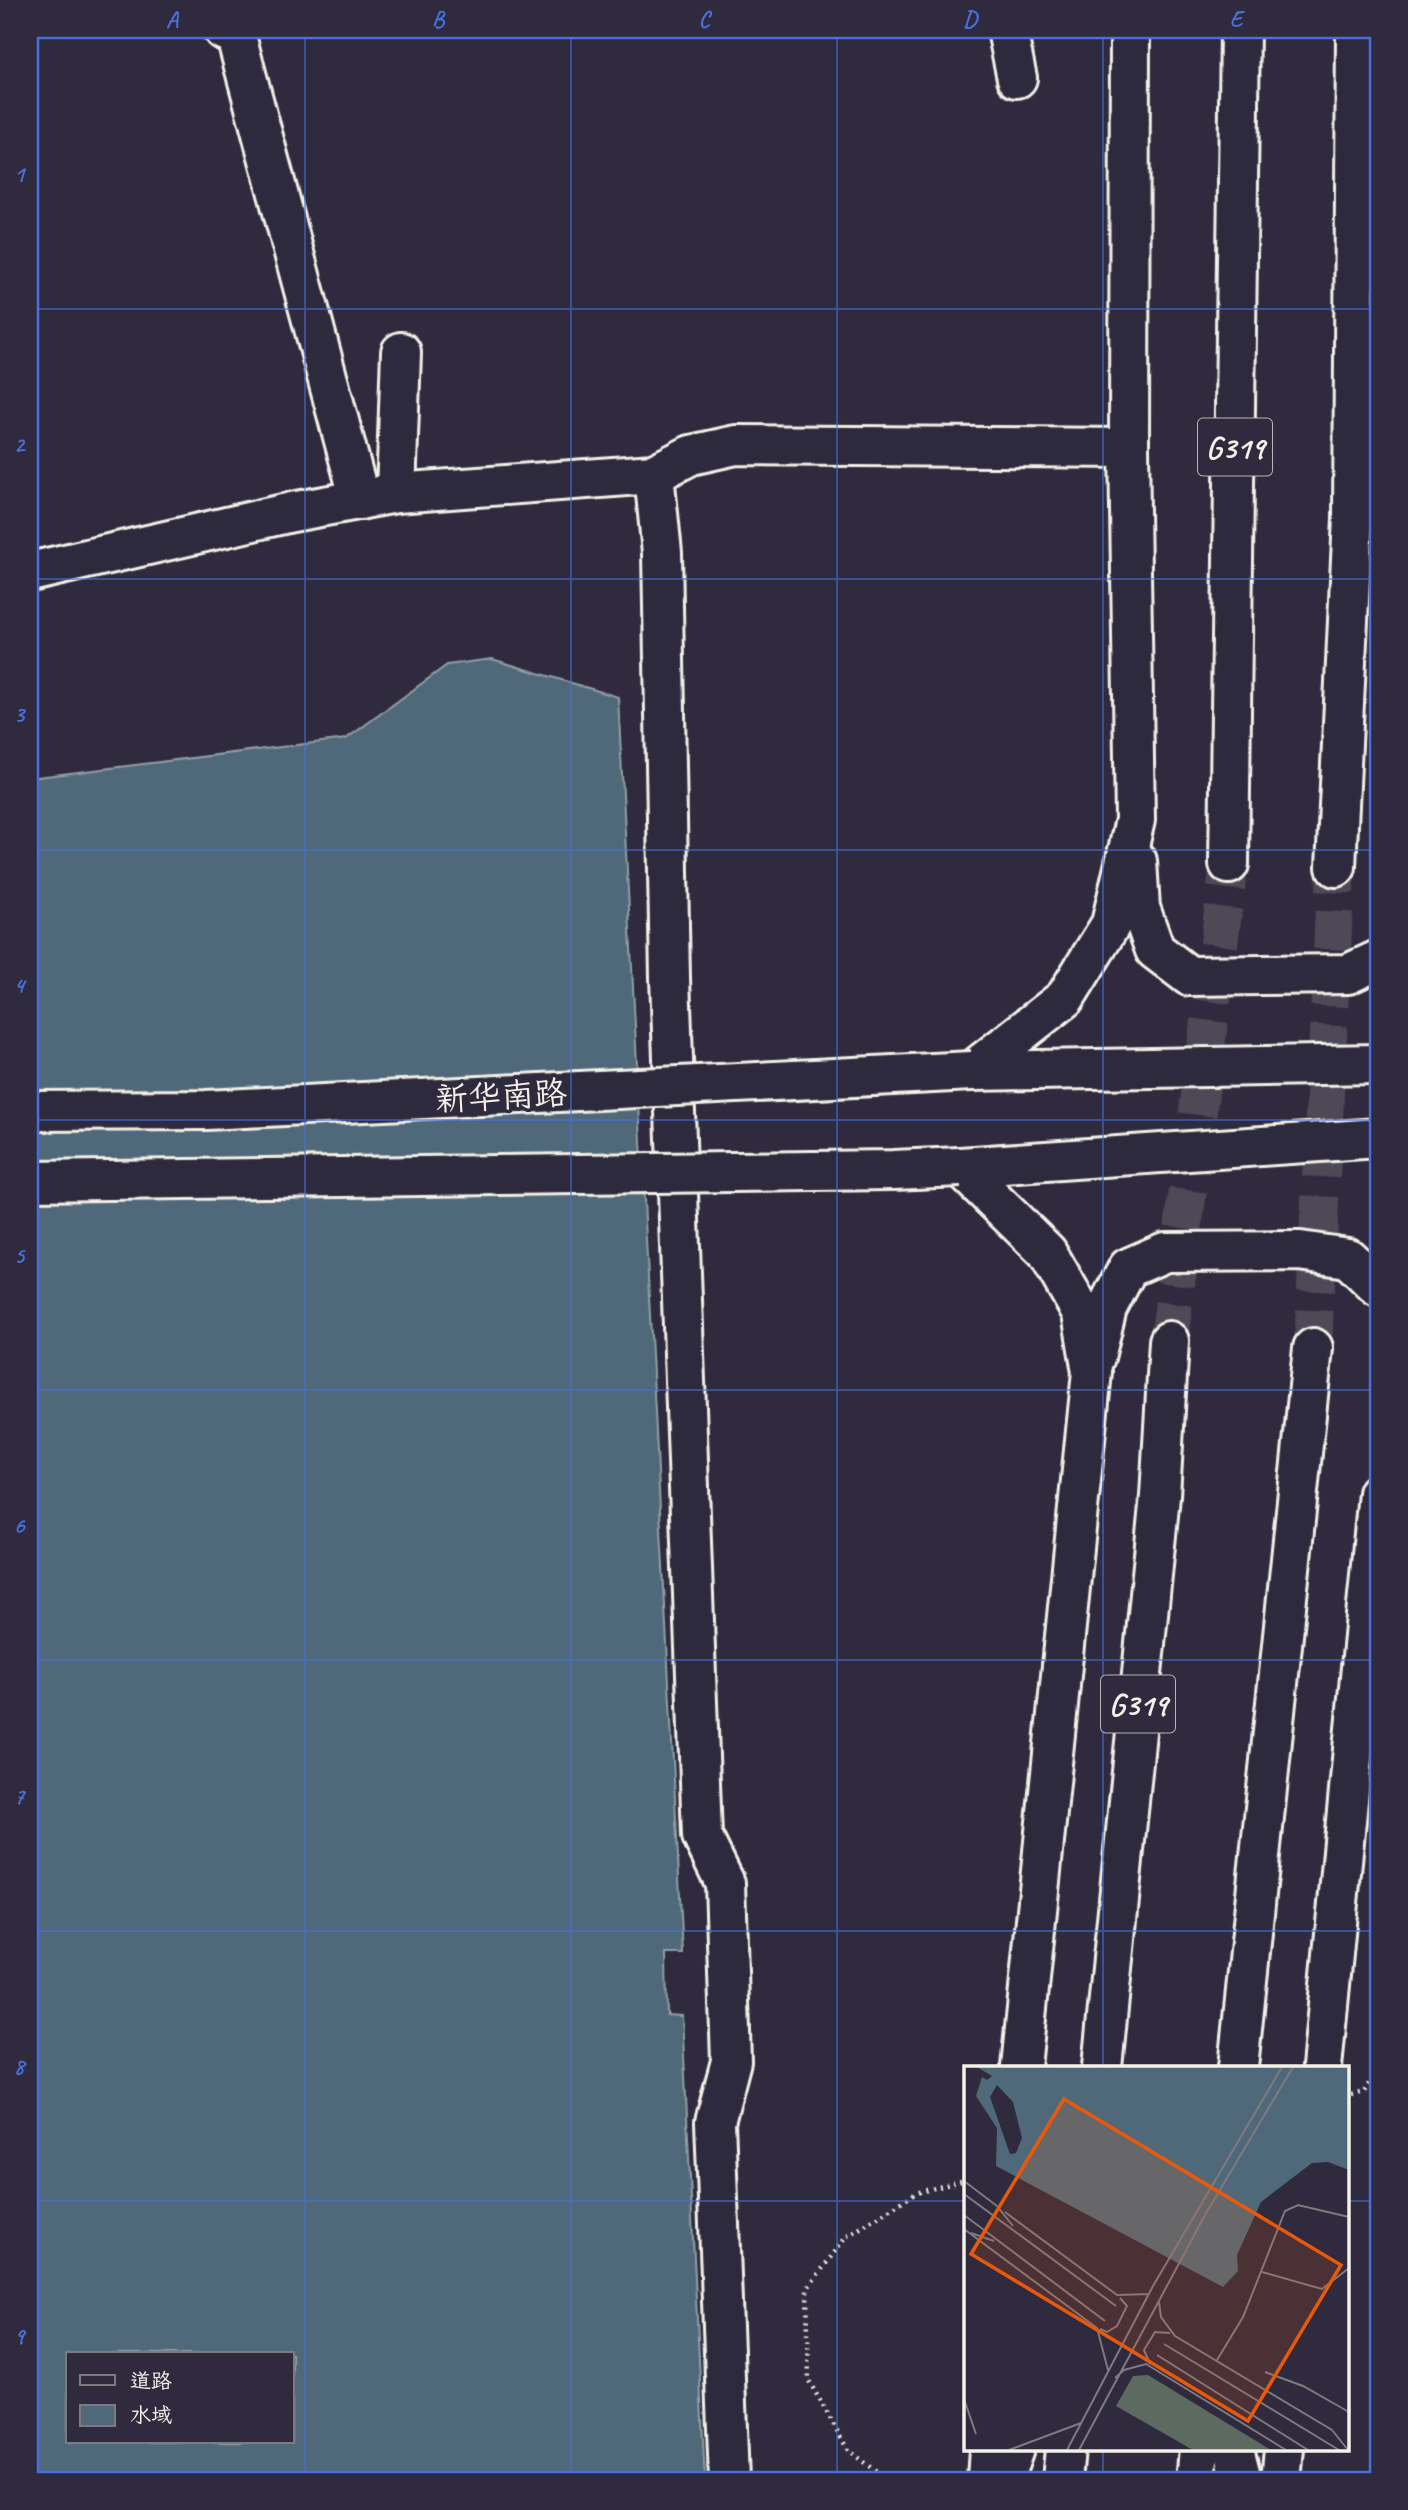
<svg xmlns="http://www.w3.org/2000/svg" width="1408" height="2510" font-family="Caveat,'LXGW WenKai TC',sans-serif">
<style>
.water{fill:#50697a;stroke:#929fa6;stroke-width:2;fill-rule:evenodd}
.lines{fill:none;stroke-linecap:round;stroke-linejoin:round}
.major-tunnel{stroke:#4d4857;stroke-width:38;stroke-dasharray:38 19;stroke-linecap:butt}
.highway-tunnel{stroke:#4d4857;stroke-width:38;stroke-dasharray:38 19;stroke-linecap:butt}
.minor-casing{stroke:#f4f1e8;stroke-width:44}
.major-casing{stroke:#f4f1e8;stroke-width:44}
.highway-casing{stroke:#f4f1e8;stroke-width:44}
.path{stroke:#f4f1e8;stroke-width:4.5;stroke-dasharray:2 5;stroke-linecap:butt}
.minor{stroke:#2f2a3d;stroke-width:38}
.major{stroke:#2f2a3d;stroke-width:38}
.highway{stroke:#2f2a3d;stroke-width:38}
.major-bridge-casing{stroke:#f4f1e8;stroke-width:44;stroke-linecap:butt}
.major-bridge{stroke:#2f2a3d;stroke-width:38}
.grid{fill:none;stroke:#486fdb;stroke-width:2;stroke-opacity:0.55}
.labels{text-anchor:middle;stroke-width:7;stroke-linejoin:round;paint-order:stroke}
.shield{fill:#2f2a3d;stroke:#b9b5b5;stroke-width:2}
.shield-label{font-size:32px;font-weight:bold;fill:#f4f1e8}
.street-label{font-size:33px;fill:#f4f1e8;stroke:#2f2a3d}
.inset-road{fill:none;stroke:#7e7a81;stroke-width:2}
.view{fill:#e8590c;fill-opacity:0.15;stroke:#e8590c;stroke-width:3.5}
.inset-edge{fill:none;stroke:#f4f1e8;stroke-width:3.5}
.neatline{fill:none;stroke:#486fdb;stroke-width:2.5}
.grid-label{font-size:23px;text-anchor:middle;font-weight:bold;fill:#486fdb}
</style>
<rect width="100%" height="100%" fill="#2f2a3d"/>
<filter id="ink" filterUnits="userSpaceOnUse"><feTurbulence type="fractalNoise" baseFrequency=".0143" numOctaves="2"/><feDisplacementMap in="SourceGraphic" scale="14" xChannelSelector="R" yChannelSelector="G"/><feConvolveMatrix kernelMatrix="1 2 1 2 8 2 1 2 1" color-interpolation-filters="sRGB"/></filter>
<g filter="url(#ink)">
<!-- water -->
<path class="water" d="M492,659L618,697L683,1954H666L667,2015L682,2016L705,2480H30V778L346,739L447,665ZM68,2354H292V2442H68Z"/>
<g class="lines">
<!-- major-tunnel -->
<path class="major-tunnel" d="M1169,1341L1229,864"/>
<!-- highway-tunnel -->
<path class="highway-tunnel" d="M1313,1348L1336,867"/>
<defs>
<g id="minor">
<path d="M223,30L236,36L360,500"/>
<path d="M1007,30L1017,78"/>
<path d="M654,474L662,553L670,978L702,1836L725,1883L731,2061L715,2122L729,2480"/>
<path d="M396,493L401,352"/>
<path d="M30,572L292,512L396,493L654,474L691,455L736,445L1129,448"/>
<path d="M960,1167L1047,1252L1082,1313L1092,1372L1021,2067"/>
<path d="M1095,1357L1107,1308L1128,1268L1165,1252L1300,1251L1348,1258L1378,1287"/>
<path d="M1322,2067L1378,1493"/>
<path d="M987,2480L989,2449"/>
<path d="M1281,2480L1284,2449"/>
</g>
<g id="major">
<path d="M972,1071L1378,1064"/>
<path d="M960,1167L1378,1138"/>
</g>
<g id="highway">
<path d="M1137,861L1140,908L1155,950L1189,976L1348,974L1378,960"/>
<path d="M1229,864L1240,30"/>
<path d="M1336,867L1353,518L1356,30"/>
<path d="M972,1071L1065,998L1111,924L1135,820L1129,448L1130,30"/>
<path d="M1102,2067L1160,1496L1169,1341"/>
<path d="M1238,2067L1313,1348"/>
<path d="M1234,2449L1242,2480"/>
<path d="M1003,2480L1014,2449"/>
<path d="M1062,2480L1065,2449"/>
<path d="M1196,2480L1199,2449"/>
</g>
</defs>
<!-- minor casing -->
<use href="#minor" class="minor-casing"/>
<!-- major casing -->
<use href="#major" class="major-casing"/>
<!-- highway casing -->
<use href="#highway" class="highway-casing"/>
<!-- path -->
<g class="path">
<path d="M1351,2095L1364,2092L1378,2069"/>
<path d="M887,2480L848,2450L809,2381L807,2289L846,2237L916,2193L965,2180"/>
</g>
<!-- minor -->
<use href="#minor" class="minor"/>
<!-- major -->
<use href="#major" class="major"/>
<!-- highway -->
<use href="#highway" class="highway"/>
<defs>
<g id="major-bridge">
<path d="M30,1111L206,1110L972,1071"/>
<path d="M30,1181L893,1170L960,1167"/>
</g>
</defs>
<!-- major-bridge casing -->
<use href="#major-bridge" class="major-bridge-casing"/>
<!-- major-bridge -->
<use href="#major-bridge" class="major-bridge"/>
</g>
</g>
<!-- grid -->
<path class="grid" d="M305,30V2480M571,30V2480M837,30V2480M1103,30V2067M30,309H1378M30,579H1378M30,850H1378M30,1120H1378M30,1390H1378M30,1660H1378M30,1931H1378M30,2201H965M1347,2201H1378M1103,2449V2480"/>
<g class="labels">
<!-- shield labels -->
<g class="shield">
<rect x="1198" y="418.5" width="74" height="57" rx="5"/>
<rect x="1101" y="1675.5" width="74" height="57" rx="5"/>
</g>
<g class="shield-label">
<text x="1235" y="458">G319</text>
<text x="1138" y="1715">G319</text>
</g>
<!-- street labels -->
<g class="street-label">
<text transform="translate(501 1095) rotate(-3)" y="12">新华南路</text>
</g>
</g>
<!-- overview -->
<g transform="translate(964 2066)">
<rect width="385" height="385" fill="#2f2a3d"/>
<path d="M184,309L307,384H229L152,340L169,310Z" fill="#5c6a60"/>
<path d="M13,1H385V104L364,96L348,97L297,136L273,189L274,205L259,221L32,100L33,62L12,30L18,11L23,14L28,10ZM33,19L49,36L58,72L52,87L46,88L26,31Z" fill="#50697a" fill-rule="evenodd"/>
<path class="inset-road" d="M0,115L33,140M0,128L152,240M33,140L49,160M41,146L153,229L185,228M0,149L141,255M0,163L133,262L144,304M7,167L30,175M298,206L358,223L385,202M195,236L197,251L211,270L368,364L384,384M136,263L143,266L153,260L163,240L156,232M200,278L375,384M193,289L344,384M253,294L279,251L321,145L334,139L385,151M186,298L180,284L191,266L206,267M301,306L339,320L385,346M151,312L160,304L182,298L322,384M0,333L12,368M45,384L117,357M103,384L189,220L318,1M115,384L241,149L329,1"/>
<path class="view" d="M100,33L377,199L284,355L7,188Z"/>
<rect width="385" height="385" class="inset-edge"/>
</g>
<!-- margin -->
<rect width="1408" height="2510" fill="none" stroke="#2f2a3d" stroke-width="77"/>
<!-- legend -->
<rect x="66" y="2352" width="228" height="91" fill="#2f2a3d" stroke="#7e7a81" stroke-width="2"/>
<rect x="80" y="2375" width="35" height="10" fill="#2f2a3d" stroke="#7e7a81" stroke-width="2"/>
<text x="130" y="2388" font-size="21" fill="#f4f1e8">道路</text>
<rect x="80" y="2405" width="35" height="21" fill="#50697a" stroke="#7e7a81" stroke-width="2"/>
<text x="130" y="2422" font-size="21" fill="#f4f1e8">水域</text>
<rect x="38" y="38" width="1332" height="2434" class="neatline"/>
<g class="grid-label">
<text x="172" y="27">A</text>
<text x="438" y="27">B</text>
<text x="704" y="27">C</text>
<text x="970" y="27">D</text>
<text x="1236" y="27">E</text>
<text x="19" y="182">1</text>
<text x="19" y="452">2</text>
<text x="19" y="722">3</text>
<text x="19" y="993">4</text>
<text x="19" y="1263">5</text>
<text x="19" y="1533">6</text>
<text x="19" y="1804">7</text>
<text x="19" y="2074">8</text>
<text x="19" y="2344">9</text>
</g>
</svg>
